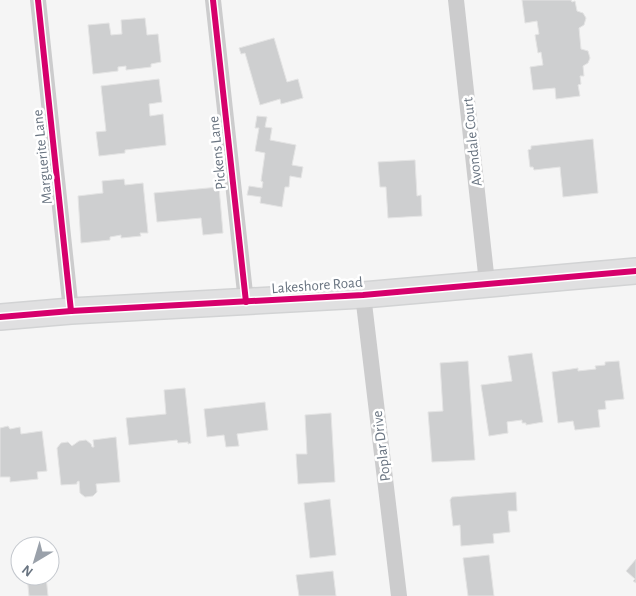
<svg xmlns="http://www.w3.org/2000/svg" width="636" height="596" font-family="'Alegreya Sans',sans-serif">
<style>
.building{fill:#cecfd0;stroke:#e4e4e4}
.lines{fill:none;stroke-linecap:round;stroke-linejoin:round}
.primary-casing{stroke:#d2d3d4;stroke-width:28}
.minor{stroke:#cccccd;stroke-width:16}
.primary{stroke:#e0e0e1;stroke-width:25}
.cycleway-casing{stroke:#fff;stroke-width:9}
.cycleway{stroke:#d6006c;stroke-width:6}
.labels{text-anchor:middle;stroke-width:5;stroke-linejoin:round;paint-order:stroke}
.street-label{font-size:15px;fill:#697481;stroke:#fff}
</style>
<rect width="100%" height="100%" fill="#f5f5f5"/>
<!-- building -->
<g class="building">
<path d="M522,0H571L572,2L575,1L577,11L583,13L586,18L584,25L579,28L581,49L588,51L590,58L588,63L583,66L584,76H580L581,84L578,85L580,96L556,99L555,88L533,90L530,67L543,65L541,52L538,53L535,35L539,34L537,21L525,23Z"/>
<path d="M145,18L147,35L158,34L161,62L151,64V67L126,70V66L118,67V71L93,74L88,25L109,23L111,35L122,34L121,20Z"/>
<path d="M274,38L287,82L298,79L303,98L281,104L280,99L260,105L245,53L241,54L239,48Z"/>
<path d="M159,79L162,102L149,104L150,116L163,114L166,145L125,150V153L99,156L96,132L106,131L101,86Z"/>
<path d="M257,116L267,117L265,127L272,128L270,140L296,145L292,165L303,167L301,178L290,176L289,187H285L282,207L260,203L261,197L247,195L249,186L262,188L263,182L261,181L265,153L255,151L259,128H255Z"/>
<path d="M593,139L598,193L563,197L560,167L534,170L533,167H530L528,150L531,149V146Z"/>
<path d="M415,160L417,196L421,195L422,216L388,218L386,187H380L378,162Z"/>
<path d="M124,179L125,185L143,183L148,233H140L141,236L121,238V235L110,237V240L81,243L78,196L103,193L102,181Z"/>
<path d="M219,187L223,233L203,235L201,218L157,222L154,193Z"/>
<path d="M532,353L543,422L526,425V423H522V420L507,422L508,433L489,436L481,385L512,381L508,356Z"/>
<path d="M468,361L475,460L432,462L428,412L443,411L440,363Z"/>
<path d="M619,361L624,399L605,401L606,409L598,410L600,427L575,430L573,421L558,423L552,372L578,368V371L596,369L595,366L605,365V362Z"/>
<path d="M185,388L191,443L188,444V442L178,443L177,440L129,445L126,418L166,414L164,390Z"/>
<path d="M265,402L268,430L237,434L239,446L226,447L224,435L207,437L204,409Z"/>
<path d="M331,413L335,482L298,484L296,454H307L305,415Z"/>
<path d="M8,426L10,429L20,427L21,434L42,431L47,471L37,472L38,479L10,482V477H0V428Z"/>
<path d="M116,437L120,482L96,484L97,492L93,496L85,497L80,493L79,481L77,482V484L61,485L57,448L61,443L68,442L72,446L79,441L86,440L91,444L92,447H94L93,440Z"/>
<path d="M516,492L517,511H508L510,532L493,534L494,543L461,546L460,525L453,526L450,500L452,497Z"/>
<path d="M330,499L336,555L310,558L304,503Z"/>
<path d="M489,555L494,596H468L463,558Z"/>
<path d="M636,559V583L633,581L635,579L626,571Z"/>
<path d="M333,571L336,596H299L296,575Z"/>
<path d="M27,576H46L48,596H29Z"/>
</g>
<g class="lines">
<defs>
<path id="primary" d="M0,317L71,311L363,295L636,271"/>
</defs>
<!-- primary casing -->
<use href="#primary" class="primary-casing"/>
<!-- minor -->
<g class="minor">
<path d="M38,0L71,311"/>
<path d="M213,0L246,302"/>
<path d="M456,0L487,283"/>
<path d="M363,295L399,596"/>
</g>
<!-- primary -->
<use href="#primary" class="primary"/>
<defs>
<g id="cycleway">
<path d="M38,0L71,311"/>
<path d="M213,0L246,302"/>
<path d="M0,317L71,311L363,295L636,271"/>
</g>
</defs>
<!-- cycleway casing -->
<use href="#cycleway" class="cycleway-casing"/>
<!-- cycleway -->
<use href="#cycleway" class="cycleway"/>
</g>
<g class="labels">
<!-- street labels -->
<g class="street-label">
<text transform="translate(472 142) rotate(-96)" y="5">Avondale Court</text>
<text transform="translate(217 153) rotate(-96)" y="5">Pickens Lane</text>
<text transform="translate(42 157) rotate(-96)" y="5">Marguerite Lane</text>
<text transform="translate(317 285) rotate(-4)" y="5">Lakeshore Road</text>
<text transform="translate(381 446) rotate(-97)" y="5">Poplar Drive</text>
</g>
</g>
<!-- north arrow -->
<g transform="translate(35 561) rotate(218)"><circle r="24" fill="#ffffff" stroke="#c3c7cd"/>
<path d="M0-4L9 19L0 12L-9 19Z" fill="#9aa1aa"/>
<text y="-8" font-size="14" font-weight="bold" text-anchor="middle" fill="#697481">N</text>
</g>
</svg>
